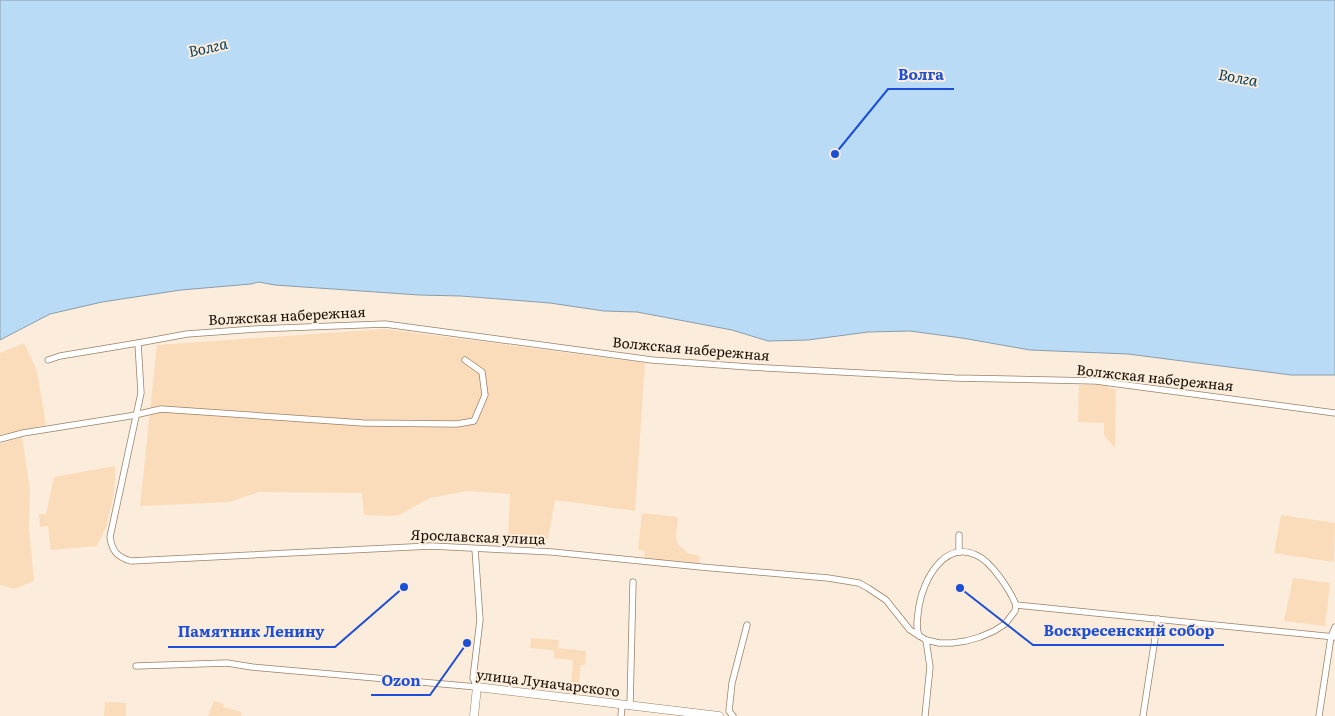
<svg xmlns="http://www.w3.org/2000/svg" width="1335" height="716" font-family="Literata,serif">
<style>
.built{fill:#fbdcba}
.water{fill:#b9dbf5;stroke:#899ead}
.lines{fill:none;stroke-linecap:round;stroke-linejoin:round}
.street-casing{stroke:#998268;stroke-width:7}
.secondary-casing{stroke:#998268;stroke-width:9}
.street{stroke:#fff;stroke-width:5.5}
.secondary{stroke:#fff;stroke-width:8}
.labels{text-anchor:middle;stroke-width:4;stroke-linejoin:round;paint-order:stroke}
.street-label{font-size:14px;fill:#181006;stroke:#fbecdb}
.water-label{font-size:15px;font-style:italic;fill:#003a5c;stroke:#fbecdb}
.leader{fill:none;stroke:#1d4ed8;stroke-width:2}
.callout-dot{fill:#1d4ed8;stroke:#fbecdb;stroke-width:2}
.callout-label{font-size:15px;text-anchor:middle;font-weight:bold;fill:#1d4ed8;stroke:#fbecdb;stroke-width:4;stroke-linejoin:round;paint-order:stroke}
</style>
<rect width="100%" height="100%" fill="#fbecdb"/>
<!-- built -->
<g class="built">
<path d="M385,329L645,363L635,511L555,500L548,539L508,536L510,494L467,491L430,498L397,516L364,515L362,493L259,492L229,502L140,506L157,345Z"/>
<path d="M24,343L37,371L46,425L0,435V353Z"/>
<path d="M1079,385H1108V388L1116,389L1115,448L1104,435V423L1078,422Z"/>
<path d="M22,437L30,491L29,530L34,581L14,589L0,585V444Z"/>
<path d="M115,466V479L113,498L106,527L97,546L51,550L48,526L40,527L39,514H46L54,477Z"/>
<path d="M642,513L678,517L676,537L678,544L687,553L700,556L699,564L644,559L645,551L638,550Z"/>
<path d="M1281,515L1335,523L1334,562L1274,553Z"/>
<path d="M1293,578L1330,583L1325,626L1284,621Z"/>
<path d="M531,638L559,640L558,648L586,651L585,665H581L578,690L571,689L573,660L554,658V650L530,648Z"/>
<path d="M214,701L224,704L223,707L242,712L241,716H208Z"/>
<path d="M105,702L126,703V716H104Z"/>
</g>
<!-- water -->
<path class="water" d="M0,0H1335V375H1291L1128,354L1030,350L962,338L910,331L868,332L808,340L768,341L732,330L637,312L604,311L550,303L461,296L419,295L275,285L259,282L251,284L181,290L102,302L50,314L0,340Z"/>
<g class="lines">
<defs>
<g id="street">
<path d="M138,343L141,393L110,537C112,551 117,557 131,561L431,546L552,552L701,567L828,578L859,583L868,588L886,600L910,630L926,640L939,643H952L966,641L980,637L994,631L1005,624L1015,611L1016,605L1335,637"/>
<path d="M48,360L60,356L138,343L187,334L256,329L385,324L652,360L749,367L955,378L1096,381L1335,413"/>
<path d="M0,439L23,433L130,416L161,409L363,423L457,424L474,421L485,395L482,372L465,360"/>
<path d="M959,535V552"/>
<path d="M919,636C915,626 918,616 919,606C923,581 944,540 976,555C991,561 1010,590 1016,605"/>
<path d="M136,666L227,663L252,667L477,687L473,678L480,620L475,549"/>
<path d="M630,706L633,582"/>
<path d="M621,716L622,705"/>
<path d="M733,716L729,711L732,683L747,625"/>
<path d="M925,716L930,667L926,640"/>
<path d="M1143,716L1158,619"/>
<path d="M1319,716L1331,637L1335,627"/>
</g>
<path id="secondary" d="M474,716L477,687L719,716"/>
</defs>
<!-- street casing -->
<use href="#street" class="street-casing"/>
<!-- secondary casing -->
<use href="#secondary" class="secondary-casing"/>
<!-- street -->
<use href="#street" class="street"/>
<!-- secondary -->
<use href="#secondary" class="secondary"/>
</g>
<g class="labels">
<!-- street labels -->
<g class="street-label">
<text transform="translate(287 316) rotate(-3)" y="5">Волжская набережная</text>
<text transform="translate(691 349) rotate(5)" y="5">Волжская набережная</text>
<text transform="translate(1155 378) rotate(6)" y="5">Волжская набережная</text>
<text transform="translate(478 537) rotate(2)" y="5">Ярославская улица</text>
<text transform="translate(548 683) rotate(7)" y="5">улица Луначарского</text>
</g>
<!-- water labels -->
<g class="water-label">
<text transform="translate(208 48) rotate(-13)" y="5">Волга</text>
<text transform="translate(1238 78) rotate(10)" y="5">Волга</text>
</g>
</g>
<!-- callouts -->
<path class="leader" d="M835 154L888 89H954M960 588L1033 645H1224M404 587L335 647H168M467 643L430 695H371"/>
<g class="callout-dot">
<circle cx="835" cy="154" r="5"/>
<circle cx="960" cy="588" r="5"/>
<circle cx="404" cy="587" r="5"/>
<circle cx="467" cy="643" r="5"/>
</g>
<g class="callout-label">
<text x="921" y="80">Волга</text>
<text x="1129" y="636">Воскресенский собор</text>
<text x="251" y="637">Памятник Ленину</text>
<text x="401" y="686">Ozon</text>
</g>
</svg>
